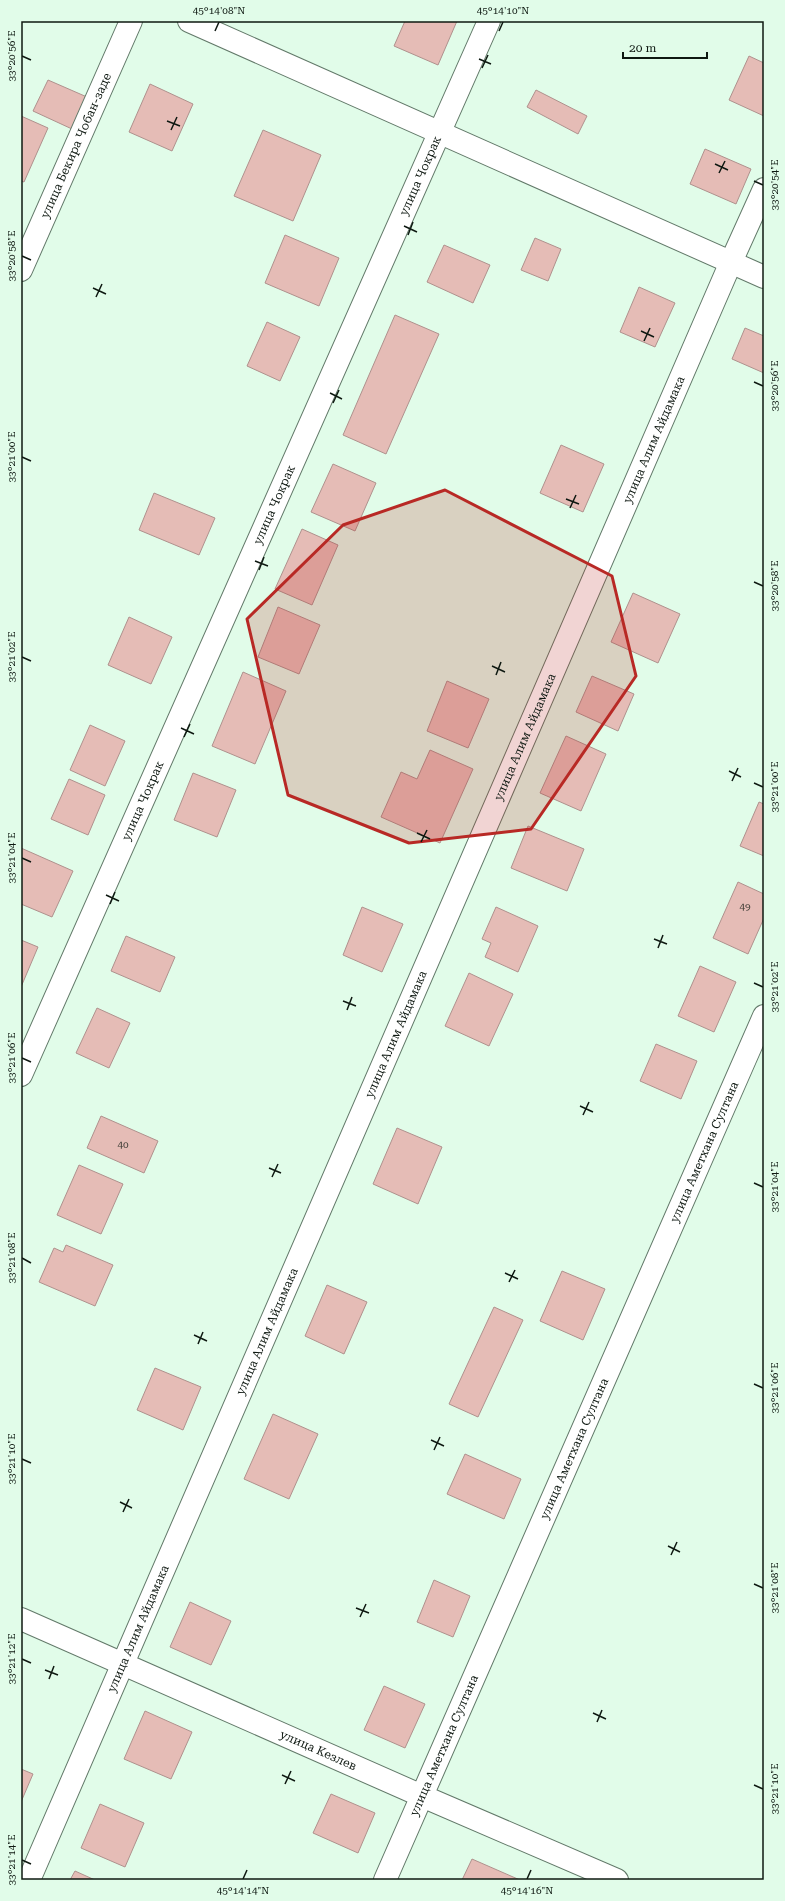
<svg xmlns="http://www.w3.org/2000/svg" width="785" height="1901" font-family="'Roboto Serif',serif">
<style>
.building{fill:#e5bcb6;stroke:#af918d}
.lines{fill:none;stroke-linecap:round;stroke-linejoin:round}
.minor-casing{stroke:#627969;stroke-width:24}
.minor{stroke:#fff;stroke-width:22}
.marked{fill:#b82925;fill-opacity:0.2;stroke:#b82925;stroke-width:3;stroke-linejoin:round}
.ticks{fill:none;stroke:#0e1811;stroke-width:1.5}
.labels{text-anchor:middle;stroke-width:3;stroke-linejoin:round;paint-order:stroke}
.number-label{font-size:10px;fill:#44413a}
.street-label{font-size:12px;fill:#0e1811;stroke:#e1fce9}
.neatline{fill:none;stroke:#0e1811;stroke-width:1.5}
.ticks-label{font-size:10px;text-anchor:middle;fill:#0e1811}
</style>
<rect width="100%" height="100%" fill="#e1fce9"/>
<!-- building -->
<g class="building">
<path d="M405,21H457L438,65L394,46Z"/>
<path d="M749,56L764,63V116L729,100Z"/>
<path d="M48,80L87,97L72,129L33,111Z"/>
<path d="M150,84L193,104L172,151L129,132Z"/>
<path d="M536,90L587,116L578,134L527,107Z"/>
<path d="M21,116L48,128L24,182L21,181Z"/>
<path d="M263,130L321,155L293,221L234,196Z"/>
<path d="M705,149L751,169L736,204L690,184Z"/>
<path d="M285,235L339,258L319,306L265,283Z"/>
<path d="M535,238L561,249L548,281L521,270Z"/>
<path d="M444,245L490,265L473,303L427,282Z"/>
<path d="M639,287L675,303L655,347L620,332Z"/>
<path d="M395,315L439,334L386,454L343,435Z"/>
<path d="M267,322L300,337L280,381L247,366Z"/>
<path d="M745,328L764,336V373L732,359Z"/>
<path d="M561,445L604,464L583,512L540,493Z"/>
<path d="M333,464L376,483L355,531L311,512Z"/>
<path d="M154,493L215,518L199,555L139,530Z"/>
<path d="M302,529L338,545L312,605L275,589Z"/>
<path d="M633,593L680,614L658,663L611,642Z"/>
<path d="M278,607L320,625L299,674L258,657Z"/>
<path d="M129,617L172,637L151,684L108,665Z"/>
<path d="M243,672L286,691L255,764L212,746Z"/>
<path d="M592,676L634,694L618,731L576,712Z"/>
<path d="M447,681L489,699L468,748L427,731Z"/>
<path d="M90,725L125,741L105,786L70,770Z"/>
<path d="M566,736L606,754L581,811L540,793Z"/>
<path d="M430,750L473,769L440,843L381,817L401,772L417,779Z"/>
<path d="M193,773L236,790L217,837L174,820Z"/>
<path d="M69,779L105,795L88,835L51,819Z"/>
<path d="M759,802L764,804V856L740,846Z"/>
<path d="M528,826L584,849L567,891L511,868Z"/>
<path d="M21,848L73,871L52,917L21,904Z"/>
<path d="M738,882L764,894V918L748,954L713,938Z"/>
<path d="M362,907L403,924L382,972L343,955Z"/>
<path d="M496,907L538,926L518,972L485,957L491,943L482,939Z"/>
<path d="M126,936L175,957L160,992L111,971Z"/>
<path d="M21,940L38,947L21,987Z"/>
<path d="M700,966L736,982L714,1032L678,1016Z"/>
<path d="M469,973L513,994L489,1046L445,1026Z"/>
<path d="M97,1008L130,1023L109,1068L76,1053Z"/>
<path d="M656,1044L697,1061L681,1099L640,1081Z"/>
<path d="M101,1116L158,1141L144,1173L87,1148Z"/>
<path d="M397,1128L442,1147L418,1204L373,1184Z"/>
<path d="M79,1165L123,1184L101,1234L57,1215Z"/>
<path d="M66,1245L113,1265L95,1306L39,1282L54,1248L63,1252Z"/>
<path d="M562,1271L605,1289L583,1340L540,1321Z"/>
<path d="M327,1285L367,1302L344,1354L305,1336Z"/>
<path d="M494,1307L523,1320L478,1417L449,1404Z"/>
<path d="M155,1368L201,1387L183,1430L137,1410Z"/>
<path d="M273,1414L318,1434L289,1499L244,1479Z"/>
<path d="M465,1454L521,1479L504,1519L447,1494Z"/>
<path d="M434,1580L470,1596L453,1637L417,1622Z"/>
<path d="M190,1602L231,1621L211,1665L170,1647Z"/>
<path d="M384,1686L425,1704L405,1748L364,1730Z"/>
<path d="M145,1711L192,1732L171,1779L124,1759Z"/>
<path d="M21,1769L33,1774L21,1802Z"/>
<path d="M331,1794L375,1813L358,1853L313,1833Z"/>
<path d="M100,1804L144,1823L125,1867L81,1848Z"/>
<path d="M472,1859L520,1880H462Z"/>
<path d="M75,1871L95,1880H70Z"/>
</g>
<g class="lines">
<defs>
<g id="minor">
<path d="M189,21L764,277"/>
<path id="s1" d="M21,270L131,21"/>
<path id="s2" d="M21,1075L489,21"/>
<path id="s3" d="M21,1619L422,1796L617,1880"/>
<path id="s4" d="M29,1880L731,262L764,189"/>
<path id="s5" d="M385,1880L764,1016"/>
</g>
</defs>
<!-- minor casing -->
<use href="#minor" class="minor-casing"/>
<!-- minor -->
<use href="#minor" class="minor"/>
</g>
<!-- marked area -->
<path class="marked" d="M445,490L612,576L636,676L531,829L409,843L288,795L247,619L343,525Z"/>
<!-- ticks -->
<path class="ticks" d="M215,31L219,22M499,31L503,22M22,56L31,60M479,59L491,64M482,68L488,55M167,121L180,126M171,130L177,117M715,164L728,170M719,173L725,161M754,181L763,185M404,226L417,232M408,235L413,222M22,256L31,260M93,288L106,294M96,297L102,284M641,331L654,337M644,341L650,328M754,382L763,386M330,393L342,399M333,403L339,390M22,457L31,461M566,499L579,504M570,508L576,495M255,561L268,566M259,570L264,557M754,582L763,586M22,657L31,661M492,666L505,672M496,675L501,662M181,728L194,734M184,737L190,724M729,771L741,777M732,781L738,768M754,783L763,787M417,833L430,839M421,842L427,830M22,858L31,862M106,895L119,901M110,904L115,892M654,939L667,944M658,948L663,935M754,983L763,987M343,1001L356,1006M347,1010L352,997M22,1058L31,1062M580,1106L593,1112M583,1115L589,1102M269,1168L281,1173M272,1177L278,1164M754,1183L763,1187M22,1258L31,1263M505,1273L518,1279M509,1282L515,1270M194,1335L207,1341M198,1344L203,1332M754,1384L763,1388M431,1440L444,1446M434,1450L440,1437M22,1459L31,1463M120,1502L132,1508M123,1512L129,1499M668,1546L680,1552M671,1555L677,1542M754,1584L763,1588M356,1608L369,1613M360,1617L366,1604M22,1659L31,1663M45,1670L58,1675M49,1679L54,1666M593,1713L606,1719M597,1722L602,1710M282,1775L295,1781M285,1784L291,1771M754,1785L763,1789M22,1860L31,1864M243,1879L247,1870M527,1879L531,1870"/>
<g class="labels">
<!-- number labels -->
<g class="number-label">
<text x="745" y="910">49</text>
<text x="123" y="1148">40</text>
</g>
<!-- street labels -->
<g class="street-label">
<text dy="4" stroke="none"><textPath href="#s1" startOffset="136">улица Бекира Чобан-заде</textPath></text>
<text dy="4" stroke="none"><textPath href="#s2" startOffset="984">улица Чокрак</textPath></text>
<text dy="4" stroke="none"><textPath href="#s4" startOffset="1570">улица Алим Айдамака</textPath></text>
<text dy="4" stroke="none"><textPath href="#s2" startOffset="624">улица Чокрак</textPath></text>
<text dy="4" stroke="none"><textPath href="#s4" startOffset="1246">улица Алим Айдамака</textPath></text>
<text dy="4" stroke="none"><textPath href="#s2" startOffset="300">улица Чокрак</textPath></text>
<text dy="4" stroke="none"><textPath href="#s4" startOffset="922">улица Алим Айдамака</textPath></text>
<text dy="4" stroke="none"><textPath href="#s5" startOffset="795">улица Аметхана Султана</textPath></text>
<text dy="4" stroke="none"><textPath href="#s4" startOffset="598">улица Алим Айдамака</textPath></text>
<text dy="4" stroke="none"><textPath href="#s5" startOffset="471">улица Аметхана Султана</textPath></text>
<text dy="4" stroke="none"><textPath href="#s4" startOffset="274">улица Алим Айдамака</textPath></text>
<text dy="4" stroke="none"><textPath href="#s5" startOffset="147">улица Аметхана Султана</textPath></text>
<text dy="4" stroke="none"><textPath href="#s3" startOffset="325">улица Кезлев</textPath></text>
</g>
</g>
<!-- border -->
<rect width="785" height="1901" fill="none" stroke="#e1fce9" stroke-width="44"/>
<!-- scale -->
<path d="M623 52v6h84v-6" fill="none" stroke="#0e1811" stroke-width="2"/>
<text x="629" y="52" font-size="12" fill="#0e1811" stroke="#e1fce9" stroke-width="3" paint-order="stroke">20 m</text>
<rect x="22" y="22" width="741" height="1857" class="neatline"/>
<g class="ticks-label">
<text x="219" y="14">45°14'08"N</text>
<text x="503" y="14">45°14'10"N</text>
<text transform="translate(11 56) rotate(-90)" y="4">33°20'56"E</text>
<text transform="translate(774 185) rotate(-90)" y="4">33°20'54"E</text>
<text transform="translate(11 256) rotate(-90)" y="4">33°20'58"E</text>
<text transform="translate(774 386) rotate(-90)" y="4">33°20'56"E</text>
<text transform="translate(11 457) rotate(-90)" y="4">33°21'00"E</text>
<text transform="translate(774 586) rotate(-90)" y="4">33°20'58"E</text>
<text transform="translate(11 657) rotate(-90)" y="4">33°21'02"E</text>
<text transform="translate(774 787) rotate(-90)" y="4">33°21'00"E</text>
<text transform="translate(11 858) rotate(-90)" y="4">33°21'04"E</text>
<text transform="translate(774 987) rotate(-90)" y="4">33°21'02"E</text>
<text transform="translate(11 1058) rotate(-90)" y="4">33°21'06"E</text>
<text transform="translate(774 1187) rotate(-90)" y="4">33°21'04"E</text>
<text transform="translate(11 1258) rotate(-90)" y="4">33°21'08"E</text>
<text transform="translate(774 1388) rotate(-90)" y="4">33°21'06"E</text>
<text transform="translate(11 1459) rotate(-90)" y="4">33°21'10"E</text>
<text transform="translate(774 1588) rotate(-90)" y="4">33°21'08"E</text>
<text transform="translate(11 1659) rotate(-90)" y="4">33°21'12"E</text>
<text transform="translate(774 1789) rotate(-90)" y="4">33°21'10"E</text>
<text transform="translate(11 1860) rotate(-90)" y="4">33°21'14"E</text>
<text x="243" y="1894">45°14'14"N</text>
<text x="527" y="1894">45°14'16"N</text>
</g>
</svg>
